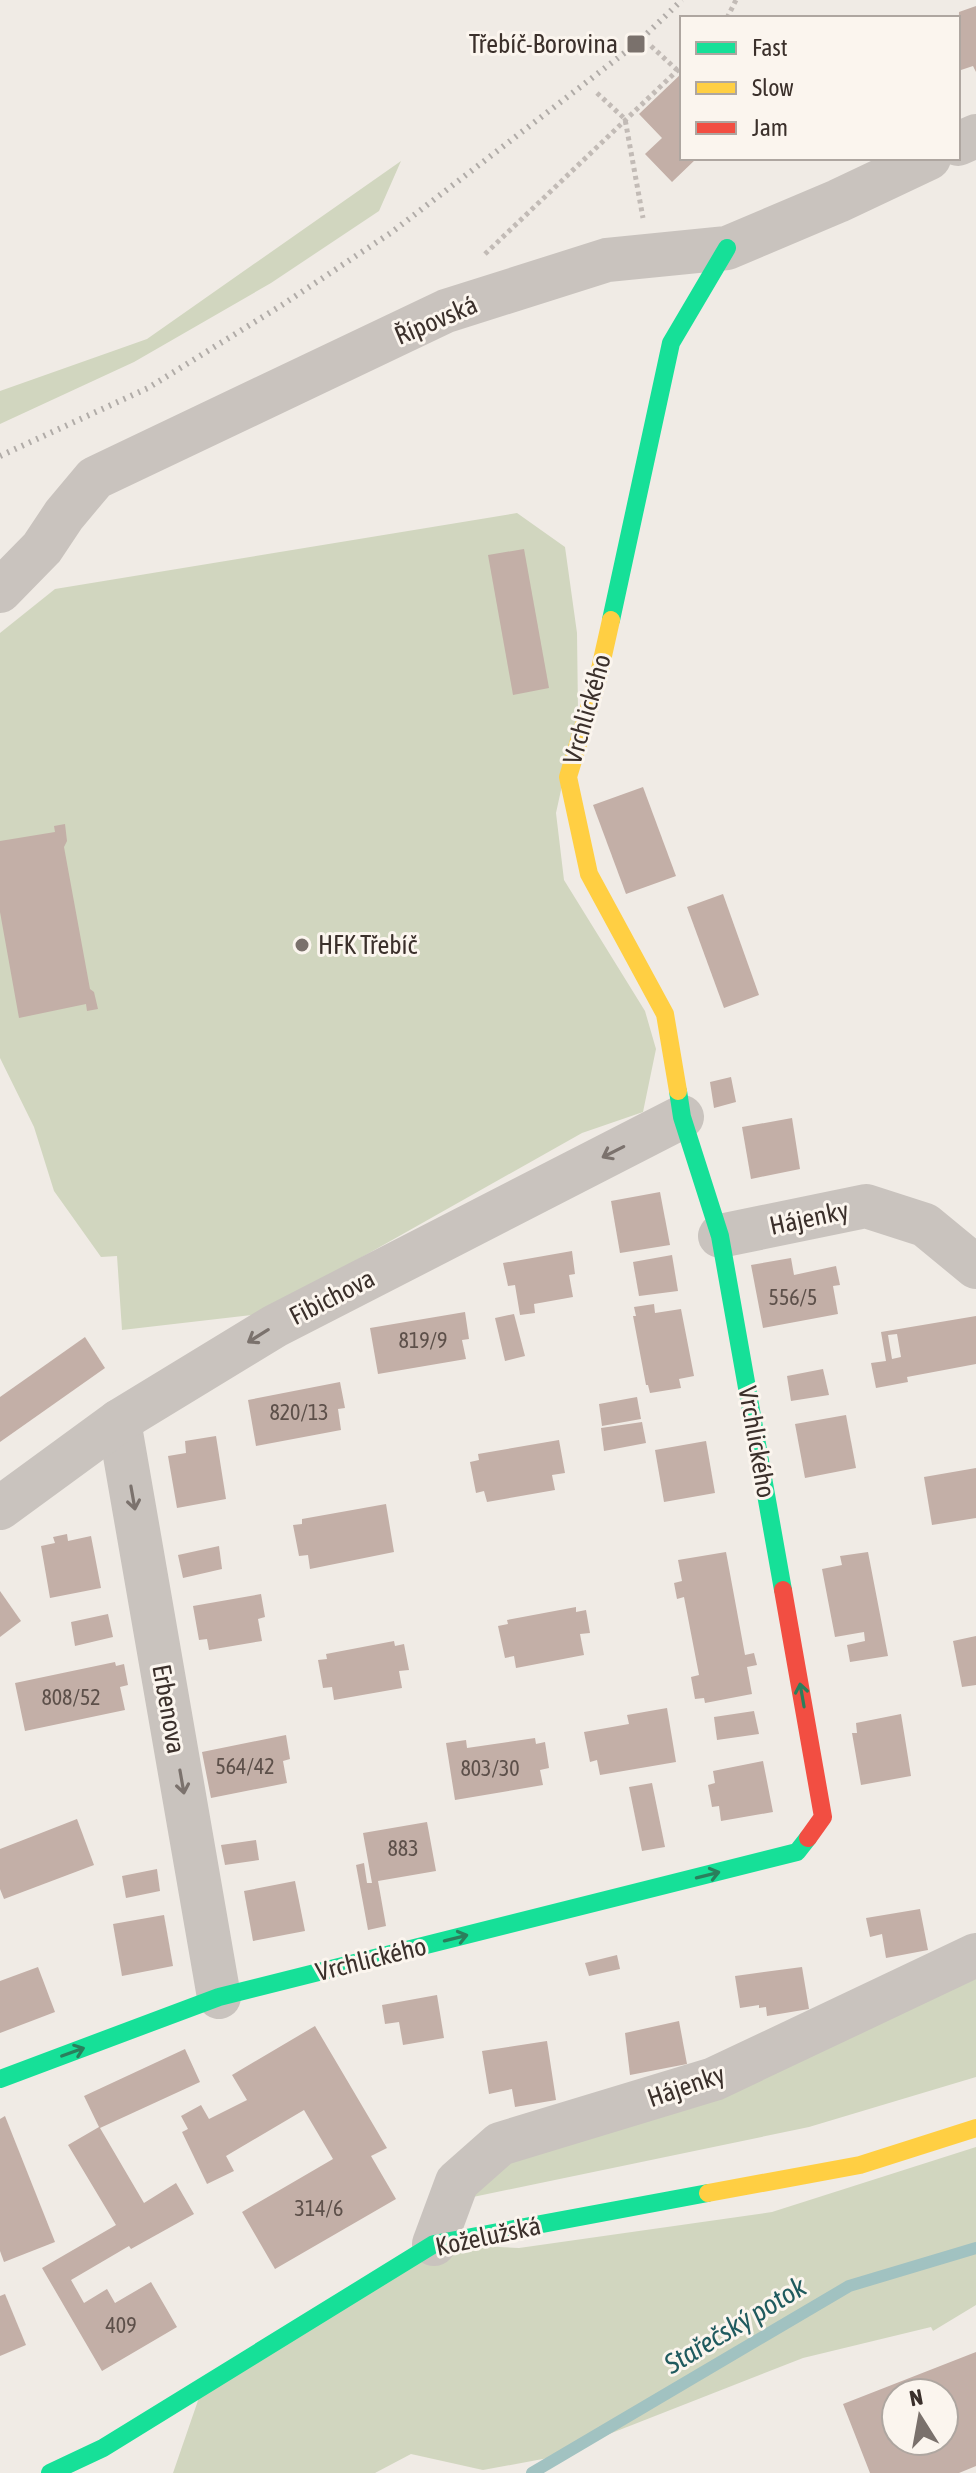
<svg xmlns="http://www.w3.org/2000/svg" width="976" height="2473" font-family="'Asap Condensed',sans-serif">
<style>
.green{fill:#d1d6bf}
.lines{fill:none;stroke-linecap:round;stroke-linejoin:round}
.stream{stroke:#a1c2c1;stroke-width:12}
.building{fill:#c3afa7;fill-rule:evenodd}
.path{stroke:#c2bbb6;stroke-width:5;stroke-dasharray:4 4;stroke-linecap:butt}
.street{stroke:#c9c3be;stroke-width:44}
.fast{stroke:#16e098;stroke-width:18}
.slow{stroke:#ffcf43;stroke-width:18}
.jam{stroke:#f24e42;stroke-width:18}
.rail{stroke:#b1aca8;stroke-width:6;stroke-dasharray:2 6;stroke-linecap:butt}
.oneway{stroke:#7b726d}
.oneway2{stroke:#2a7f5c}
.poi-dot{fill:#7a716c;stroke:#fbf5ee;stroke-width:3}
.labels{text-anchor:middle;stroke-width:6;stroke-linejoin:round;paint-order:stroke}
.number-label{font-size:22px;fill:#5d504a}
.poi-label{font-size:26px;fill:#3b302b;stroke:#fbf5ee;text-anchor:end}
.street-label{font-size:26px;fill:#3b302b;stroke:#fbf5ee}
.water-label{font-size:28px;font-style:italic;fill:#1f5a5e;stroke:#fbf5ee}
</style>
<rect width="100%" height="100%" fill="#f0ebe5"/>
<!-- green -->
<g class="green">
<path d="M401,161L379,211L271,283L134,362L0,424V391L147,339Z"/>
<path d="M517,513L565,547L577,633L578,712L556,813L564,880L645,1011L656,1049L643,1112L582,1133L261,1314L122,1330L117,1256L101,1257L54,1191L34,1127L0,1058V633L55,589Z"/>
<path d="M976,1955V2077L809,2127L449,2202L457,2182Z"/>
<path d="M976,2147V2305L933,2331L931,2327L803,2358L548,2458L483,2470L411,2454L375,2473H173L203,2386L434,2244L519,2248L772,2212Z"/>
</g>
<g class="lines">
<!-- stream -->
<path class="stream" d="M532,2473L849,2286L976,2248"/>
</g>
<!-- building -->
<g class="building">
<path d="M976,6V72L973,66L958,71L959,12Z"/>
<path d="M682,73V158H697L672,182L645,154L662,138L639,114Z"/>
<path d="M524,549L549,688L513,695L488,555Z"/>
<path d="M643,787L676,876L626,894L593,805Z"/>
<path d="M65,824L67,841L64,847L90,989L94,992L98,1009L87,1011L86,1004L19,1018L0,912V841L55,832L54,826Z"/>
<path d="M723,894L759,995L724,1008L687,907Z"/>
<path d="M731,1077L736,1102L714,1108L710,1082Z"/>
<path d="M792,1118L800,1169L751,1179L742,1127Z"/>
<path d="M660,1192L670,1245L620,1253L611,1201Z"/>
<path d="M572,1251L575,1274L569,1275L573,1297L534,1304L535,1313L520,1315L515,1285L508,1286L503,1263Z"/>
<path d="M672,1255L678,1291L639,1296L633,1262Z"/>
<path d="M791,1258L794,1275L836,1266L840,1285L833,1286L838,1314L763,1328L751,1265Z"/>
<path d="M654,1304L655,1313L681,1309L694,1376L679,1379L681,1388L650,1393L648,1385H646L633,1316H636L634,1307Z"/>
<path d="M465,1312L469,1339L462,1340L466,1359L378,1374L370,1328Z"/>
<path d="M514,1314L525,1356L505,1361L495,1318Z"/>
<path d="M976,1316V1364L907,1377L908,1382L876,1388L871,1363L886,1361L881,1332ZM897,1334L901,1357L892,1359L888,1335Z"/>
<path d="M85,1337L105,1368L0,1442V1397Z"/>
<path d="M823,1369L829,1395L791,1401L787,1376Z"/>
<path d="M340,1382L345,1408L338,1409L341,1430L256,1446L248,1400Z"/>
<path d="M637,1397L641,1419L602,1426L599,1404Z"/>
<path d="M846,1415L856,1468L805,1478L795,1424Z"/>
<path d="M642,1422L646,1443L604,1451L601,1428Z"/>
<path d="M216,1436L226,1499L177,1508L168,1456L186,1453L185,1441Z"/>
<path d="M559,1440L565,1473L552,1475L555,1490L487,1502L484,1491L476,1493L470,1462L479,1460L478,1454Z"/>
<path d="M706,1441L715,1493L664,1502L655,1450Z"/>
<path d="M976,1468V1518L932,1525L924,1477Z"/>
<path d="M386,1504L394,1552L310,1569L308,1555L299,1556L293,1525L302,1524V1519Z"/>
<path d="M67,1534L68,1541L91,1536L101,1588L50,1598L41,1546L55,1543L53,1537Z"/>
<path d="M219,1546L222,1569L183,1578L178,1555Z"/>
<path d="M726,1552L745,1655L754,1653L757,1665L747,1667L752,1694L705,1703L704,1698L695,1699L691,1677L699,1675L684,1597L677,1599L674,1583L682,1581L678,1560Z"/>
<path d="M868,1552L888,1656L850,1662L847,1645L865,1641L864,1632L835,1637L822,1569L842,1565L840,1556Z"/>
<path d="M0,1591L21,1621L0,1637Z"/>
<path d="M261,1594L265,1617L258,1619L262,1641L209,1650L207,1639L199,1640L193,1606Z"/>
<path d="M576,1607V1612L586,1610L590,1633L580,1634L584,1655L516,1668L514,1656L505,1658L498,1626L508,1624L507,1620Z"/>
<path d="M108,1614L113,1637L75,1646L71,1622Z"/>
<path d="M976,1636V1685L962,1687L953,1641Z"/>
<path d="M394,1641L395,1646L404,1644L409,1670L399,1671L402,1688L334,1700L332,1687L323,1688L318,1660L327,1659L326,1654Z"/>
<path d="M115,1662L116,1666L124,1664L128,1685L120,1687L125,1710L25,1731L15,1683Z"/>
<path d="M667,1708L676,1762L600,1775L597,1760L590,1762L584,1732L629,1724L627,1715Z"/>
<path d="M754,1711L759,1734L717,1740L714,1717Z"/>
<path d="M901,1714L911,1776L861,1785L852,1733H857L856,1723Z"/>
<path d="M286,1735L290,1759L283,1761L287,1783L211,1798L202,1752Z"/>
<path d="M535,1738L536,1744L545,1742L549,1768L540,1770L543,1785L455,1800L446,1743L466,1740L467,1748Z"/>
<path d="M763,1761L773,1812L721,1821L719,1806L712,1807L708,1785L715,1783L713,1771Z"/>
<path d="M652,1783L665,1847L642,1851L629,1787Z"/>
<path d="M77,1819L94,1865L4,1899L0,1889V1849Z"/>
<path d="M427,1822L436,1871L378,1881L386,1926L368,1930L356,1865L364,1863L367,1883H372L363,1833Z"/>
<path d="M256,1840L259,1860L225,1865L221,1845Z"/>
<path d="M157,1869L160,1891L126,1898L122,1876Z"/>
<path d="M295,1881L305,1931L253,1941L244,1891Z"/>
<path d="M920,1909L928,1950L886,1958L882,1934L870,1937L866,1918Z"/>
<path d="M164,1915L173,1966L122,1976L113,1924Z"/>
<path d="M617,1955L620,1969L589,1976L585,1963Z"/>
<path d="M38,1967L55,2012L0,2033V1981Z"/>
<path d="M802,1967L809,2009L767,2016L766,2007L759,2008V2005L740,2008L735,1976Z"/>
<path d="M437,1995L444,2038L403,2045L399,2022L385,2024L382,2005Z"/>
<path d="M679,2021L687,2064L630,2075L625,2033Z"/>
<path d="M315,2026L387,2148L371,2156L396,2199L275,2269L242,2212L333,2159L304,2110L226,2156L234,2171L207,2184L182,2132L188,2129L181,2116L201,2105L209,2119L247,2100L232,2075Z"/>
<path d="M547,2041L556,2100L515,2107L512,2089L489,2094L482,2051Z"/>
<path d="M185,2049L200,2082L100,2128L144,2203L176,2183L194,2214L131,2249L129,2246L71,2280L84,2303L107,2289L115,2303L151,2282L177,2327L102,2371L42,2268L116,2225L68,2145L99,2127L84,2096Z"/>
<path d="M5,2116L55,2242L4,2262L0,2251V2119Z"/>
<path d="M5,2294L26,2345L0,2356V2296Z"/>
<path d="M976,2352V2466L959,2473H870L843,2404ZM896,2393H944V2441H896Z"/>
</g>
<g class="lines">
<!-- path -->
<g class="path">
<path d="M727,18L736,0"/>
<path d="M651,46L677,70"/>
<path d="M597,93L625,119L643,218"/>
<path d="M485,254L682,66"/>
</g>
<!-- street -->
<g class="street">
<path d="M958,144L976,136"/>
<path d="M0,591L42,548L64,515L95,478L446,311L607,260L727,248L838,201L929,158"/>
<path d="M720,1236L866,1206L925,1225L976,1267"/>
<path d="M119,1421L219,1997"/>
<path d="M0,1508L119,1421L275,1326L682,1117"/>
<path d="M434,2244L457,2182L500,2144L714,2079L976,1955"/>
</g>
<!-- fast -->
<g class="fast">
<path d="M611,620L671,343L727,248"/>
<path d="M678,1091L682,1117L720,1236L783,1590"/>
<path d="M0,2079L219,1997L797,1852L808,1838"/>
<path d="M50,2473L103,2448L434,2244L708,2193"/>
</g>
<!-- slow -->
<g class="slow">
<path d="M611,620L598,678L568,777L589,874L665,1014L678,1091"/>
<path d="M708,2193L860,2165L976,2128"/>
</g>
<!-- jam -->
<path class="jam" d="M783,1590L823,1817L808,1838"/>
<!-- rail -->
<path class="rail" d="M0,456L148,388L282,305L392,232L636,44L682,0"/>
</g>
<!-- one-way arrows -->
<defs><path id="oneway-shaft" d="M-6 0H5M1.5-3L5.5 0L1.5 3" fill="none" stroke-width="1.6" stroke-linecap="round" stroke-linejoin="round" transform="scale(2)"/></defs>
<g class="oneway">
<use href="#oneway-shaft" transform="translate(613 1152) rotate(153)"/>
<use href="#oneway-shaft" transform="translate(258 1336) rotate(148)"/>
<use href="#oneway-shaft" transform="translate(133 1498) rotate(80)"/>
<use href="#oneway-shaft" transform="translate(182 1782) rotate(80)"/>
</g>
<g class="oneway2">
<use href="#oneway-shaft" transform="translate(802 1695) rotate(-100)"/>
<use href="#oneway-shaft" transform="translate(708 1875) rotate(-14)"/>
<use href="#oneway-shaft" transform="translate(456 1938) rotate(-14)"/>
<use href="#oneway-shaft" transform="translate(73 2052) rotate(-20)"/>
</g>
<!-- markers -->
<g class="poi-dot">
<rect x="626" y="34" width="20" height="20" rx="4"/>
<circle cx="302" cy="945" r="8"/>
</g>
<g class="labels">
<!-- number labels -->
<g class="number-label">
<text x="793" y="1305">556/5</text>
<text x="423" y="1348">819/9</text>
<text x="299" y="1420">820/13</text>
<text x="71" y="1705">808/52</text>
<text x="245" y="1774">564/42</text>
<text x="490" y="1776">803/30</text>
<text x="403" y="1856">883</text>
<text x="319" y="2216">314/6</text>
<text x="121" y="2333">409</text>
</g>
<!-- poi labels -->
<g class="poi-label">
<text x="618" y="53">Třebíč-Borovina</text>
<text x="318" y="954" text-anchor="start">HFK Třebíč</text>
</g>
<!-- street labels -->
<g class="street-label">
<text transform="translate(436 320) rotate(-23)" y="9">Řípovská</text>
<text transform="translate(587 709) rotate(-74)" y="9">Vrchlického</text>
<text transform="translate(809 1218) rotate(-12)" y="9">Hájenky</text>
<text transform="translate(332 1297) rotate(-27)" y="9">Fibichova</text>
<text transform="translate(757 1442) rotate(80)" y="9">Vrchlického</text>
<text transform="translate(169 1709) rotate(80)" y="9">Erbenova</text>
<text transform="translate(371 1959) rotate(-14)" y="9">Vrchlického</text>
<text transform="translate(686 2086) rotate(-19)" y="9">Hájenky</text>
<text transform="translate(488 2236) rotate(-12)" y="9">Koželužská</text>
</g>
<!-- water labels -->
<g class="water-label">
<text transform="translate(735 2325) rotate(-31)" y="10">Stařečský potok</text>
</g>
</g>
<!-- legend -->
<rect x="680" y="16" width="280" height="144" fill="#fbf5ee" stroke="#aea6a0" stroke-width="2"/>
<rect x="696" y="42" width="40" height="12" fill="#16e098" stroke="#aea6a0" stroke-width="2"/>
<text x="752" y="56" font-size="24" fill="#3b302b">Fast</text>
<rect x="696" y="82" width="40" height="12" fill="#ffcf43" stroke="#aea6a0" stroke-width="2"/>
<text x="752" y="96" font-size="24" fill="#3b302b">Slow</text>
<rect x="696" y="122" width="40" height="12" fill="#f24e42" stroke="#aea6a0" stroke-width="2"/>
<text x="752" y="136" font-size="24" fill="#3b302b">Jam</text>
<!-- north arrow -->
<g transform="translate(920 2417) rotate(349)"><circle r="38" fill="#fbf5ee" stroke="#aea6a0" stroke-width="2"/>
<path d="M0-6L14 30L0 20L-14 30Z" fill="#7a716c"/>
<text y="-12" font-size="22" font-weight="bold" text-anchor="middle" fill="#3b302b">N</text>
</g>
</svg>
